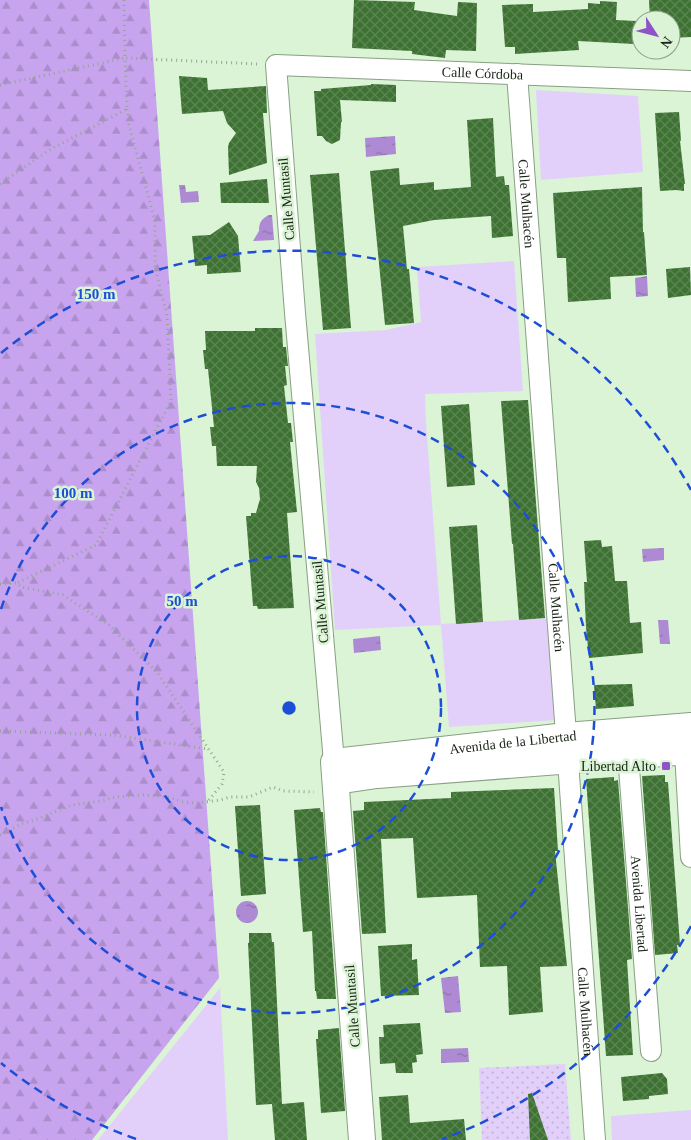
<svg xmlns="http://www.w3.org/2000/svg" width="691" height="1140" font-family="'Times New Roman',serif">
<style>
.grass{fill:#e3d0fa}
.forest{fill:url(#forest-firs)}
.park{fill:url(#park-dots)}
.water{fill:url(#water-ripples)}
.building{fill:url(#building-cross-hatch)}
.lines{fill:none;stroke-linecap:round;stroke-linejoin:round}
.minor-casing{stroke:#88a083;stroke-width:22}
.tertiary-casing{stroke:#88a083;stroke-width:28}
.path{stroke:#93a78f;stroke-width:3;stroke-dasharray:1 4;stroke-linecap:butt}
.minor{stroke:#fff;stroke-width:20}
.tertiary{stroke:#fff;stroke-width:26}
.ring{fill:none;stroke:#1d4ed8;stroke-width:2.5;stroke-dasharray:9 6}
.poi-dot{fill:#9052c8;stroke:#daf4d5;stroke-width:2}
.labels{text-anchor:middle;stroke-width:5;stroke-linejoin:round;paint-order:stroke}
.street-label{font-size:14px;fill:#1b2419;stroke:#daf4d5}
.poi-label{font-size:14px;fill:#1b2419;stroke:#daf4d5;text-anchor:end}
.centre{fill:#1d4ed8;stroke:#daf4d5;stroke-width:2.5}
.ring-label{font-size:15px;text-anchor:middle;font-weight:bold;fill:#1d4ed8;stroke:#daf4d5;stroke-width:5;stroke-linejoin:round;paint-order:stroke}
</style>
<defs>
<pattern id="forest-firs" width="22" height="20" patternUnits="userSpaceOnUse" patternTransform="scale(1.25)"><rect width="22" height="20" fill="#c8a4ef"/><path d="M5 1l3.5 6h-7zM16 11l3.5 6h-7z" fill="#ab8dcc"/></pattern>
<pattern id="park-dots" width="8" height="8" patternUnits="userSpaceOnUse" patternTransform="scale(1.25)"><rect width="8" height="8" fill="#e3d0fa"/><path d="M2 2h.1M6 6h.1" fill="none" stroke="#c2b2d6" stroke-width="1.8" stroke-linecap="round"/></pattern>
<pattern id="water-ripples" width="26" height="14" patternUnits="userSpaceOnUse" patternTransform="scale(1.25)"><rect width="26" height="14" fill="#ad8ad3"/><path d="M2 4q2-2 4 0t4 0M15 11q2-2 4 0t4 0" fill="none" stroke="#8c71aa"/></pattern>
<pattern id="building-cross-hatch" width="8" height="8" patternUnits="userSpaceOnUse" patternTransform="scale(1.25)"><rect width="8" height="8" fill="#3d7232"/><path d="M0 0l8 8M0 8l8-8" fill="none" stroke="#5c8554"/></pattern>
</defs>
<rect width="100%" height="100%" fill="#daf4d5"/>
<!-- grass -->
<g class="grass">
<path d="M536,90L638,96L643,172L541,180Z"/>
<path d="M514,261L523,391L425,394L426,423L441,624L551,618L558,720L449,727L441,625L335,630L315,334L386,330L421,322L417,267Z"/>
<path d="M220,988L228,1140H98Z"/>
<path d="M691,1110V1140H612L611,1116Z"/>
</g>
<!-- forest -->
<path class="forest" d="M0,0H149L219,978L92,1140H0Z"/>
<!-- park -->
<path class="park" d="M565,1064L571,1140H482L479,1068Z"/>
<!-- water -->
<g class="water">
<path d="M395,136L396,154L366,157L365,138Z"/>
<path d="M179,185H185L186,192L198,191L199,202L181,203Z"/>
<path d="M269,215H272L274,240L253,241L259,231C259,223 261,219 269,215Z"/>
<path d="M647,276L648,296L636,297L635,278Z"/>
<path d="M664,548V560L643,562L642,549Z"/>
<path d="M658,620H668L670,644H660Z"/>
<path d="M380,636L381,650L354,653L353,639Z"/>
<circle cx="247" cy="912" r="11"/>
<path d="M458,976L461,1012L445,1013L441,978Z"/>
<path d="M468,1048L469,1062L441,1063V1049Z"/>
</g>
<!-- building -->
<g class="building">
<path d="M354,0L415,2L414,10L457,16L458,2L477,3L476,51L446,50L445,58L412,54V51L352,48Z"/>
<path d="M649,0H691V37L671,38V20H650Z"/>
<path d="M600,1L617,2L616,20L636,21L634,44L578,41L579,50L515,54V47H505L502,5L533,4V12L588,9V3L600,4Z"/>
<path d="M179,76L207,78L208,90L266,86L267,113H263L267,163L229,175L228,147L229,143L236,133L227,123L223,111L182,114Z"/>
<path d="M371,84L396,85V102L340,100L342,122H341L340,140L332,144L326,141L322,136H317L314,91H321V89L371,85Z"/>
<path d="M679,112L681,141H680L685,184H684V191L676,190L660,191L655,113Z"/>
<path d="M493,118L496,177L504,176L505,185H509L513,236L492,238L491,216L434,220L403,226L407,269H409L414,323L385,325L370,171L399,168L400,185L434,182V190L471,187L467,120Z"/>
<path d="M339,173L351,328L323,330L310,175Z"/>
<path d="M267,179L269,203H221L220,183Z"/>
<path d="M642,187L643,232H644L647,275L610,277L611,299L568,302L566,258H557L553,193Z"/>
<path d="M229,222L238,236L241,272L207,274V265L195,266L192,236L210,235Z"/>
<path d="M690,267L691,295L668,298L666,269Z"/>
<path d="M255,328H282L283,347H286L288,366H285L287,385L284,386L288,423H291L293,442H290L297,512L287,513L294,608L258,609L257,606H253L246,516H251V513H256L260,499L259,488L256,482L257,466H217L216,446H212L210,427H214L208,369H205L203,350H206L205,331H255Z"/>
<path d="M528,400L545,618L519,620L513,544H512L501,401Z"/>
<path d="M469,404L475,485L447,487L441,406Z"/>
<path d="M477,525L483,622L456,624L449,527Z"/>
<path d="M601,540L602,547L612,546L615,581H627L630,623L641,622L643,653L589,658L586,627L584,582H587L584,541Z"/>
<path d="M632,684L634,706L596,709L594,685Z"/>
<path d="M665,775V782H668L680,945H677L678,953L655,955L642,776Z"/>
<path d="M614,777V781L618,780L632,959L627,960L633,1055L606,1056L586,779Z"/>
<path d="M554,788L558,851H555L567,966L540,967L543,1012L509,1015L507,966L480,967L477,895L417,898L413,838L381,839L386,933L362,934L353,811L364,810V802L451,798V792Z"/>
<path d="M260,805L266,894L241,896L235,806Z"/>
<path d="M320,808L321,812H323L336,999H317L316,991H315L312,931L303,932L294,810Z"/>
<path d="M249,933H271L272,942H274L282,1104L304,1102L307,1140H275L272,1104L256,1105L248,943H249Z"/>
<path d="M412,944V960L417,959L419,995L381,996L378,946Z"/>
<path d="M420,1023L423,1054L416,1055L417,1062L412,1063L413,1073H396L395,1063L380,1064L379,1037H384L383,1025Z"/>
<path d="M339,1028L345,1111L321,1113L316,1039H318V1030Z"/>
<path d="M662,1073L667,1079L668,1094L649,1096V1099L623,1101L621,1077Z"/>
<path d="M532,1093L548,1140H530L528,1094Z"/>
<path d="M408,1095L410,1123L464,1119L466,1140H382L379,1097Z"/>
</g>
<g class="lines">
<defs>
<g id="minor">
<path id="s1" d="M517,74L568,761L595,1140"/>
<path d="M685,752L691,857"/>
<path id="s2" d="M628,755L651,1051"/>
<path id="s3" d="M334,762L295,313L276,65L691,81"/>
</g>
<g id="tertiary">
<path d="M336,781L377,775L691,751"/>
<path id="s4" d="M362,1140L334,762L566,736L691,726"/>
</g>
</defs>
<!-- minor casing -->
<use href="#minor" class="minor-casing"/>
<!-- tertiary casing -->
<use href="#tertiary" class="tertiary-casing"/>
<!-- path -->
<g class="path">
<path d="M0,85L125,58L124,0"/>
<path d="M127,109L129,125L155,221V267L167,316L171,401L96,545L17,583L21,587L63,595L109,625L157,672L224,772L222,784L208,801"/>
<path d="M0,184L51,149L127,109L125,58L257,64"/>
<path d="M0,584L17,583"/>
<path d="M0,731L113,735L208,749"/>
<path d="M0,835L23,823L35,820L72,805L101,801L116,797L143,795L156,796L171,798L182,802L197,803L220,800L230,797H249L273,787L283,791L314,792"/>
</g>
<!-- minor -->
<use href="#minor" class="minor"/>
<!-- tertiary -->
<use href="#tertiary" class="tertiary"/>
</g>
<!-- distance rings -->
<g class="ring">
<circle cx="289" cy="708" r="152"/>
<path d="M1 609A305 305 0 1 1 1 807"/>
<path d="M691 926A457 457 0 0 1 442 1139M136 1139A457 457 0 0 1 1 1063M1 353A457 457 0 0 1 691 490"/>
</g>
<!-- markers -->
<rect class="poi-dot" x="661" y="761" width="10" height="10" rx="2.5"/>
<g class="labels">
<!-- street labels -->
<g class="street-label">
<text dy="5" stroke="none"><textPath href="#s3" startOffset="906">Calle Córdoba</textPath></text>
<text transform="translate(286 199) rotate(-95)" y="5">Calle Muntasil</text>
<text dy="5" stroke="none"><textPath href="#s1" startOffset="130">Calle Mulhacén</textPath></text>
<text transform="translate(320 602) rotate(-95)" y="5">Calle Muntasil</text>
<text dy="5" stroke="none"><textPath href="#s1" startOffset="535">Calle Mulhacén</textPath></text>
<text dy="5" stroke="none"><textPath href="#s4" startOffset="559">Avenida de la Libertad</textPath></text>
<text dy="5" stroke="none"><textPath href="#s2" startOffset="149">Avenida Libertad</textPath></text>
<text transform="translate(352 1006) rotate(-94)" y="5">Calle Muntasil</text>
<text dy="5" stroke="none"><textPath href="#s1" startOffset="940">Calle Mulhacén</textPath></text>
</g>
<!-- poi labels -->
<g class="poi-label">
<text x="656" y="771">Libertad Alto</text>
</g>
</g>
<circle cx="289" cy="708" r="8" class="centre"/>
<g class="ring-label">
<text x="96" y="299">150 m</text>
<text x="73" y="498">100 m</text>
<text x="182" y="606">50 m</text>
</g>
<!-- north arrow -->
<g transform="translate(656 35) rotate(126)"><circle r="24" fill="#daf4d5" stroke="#8ea18a"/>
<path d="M0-4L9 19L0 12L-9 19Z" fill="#9052c8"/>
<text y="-8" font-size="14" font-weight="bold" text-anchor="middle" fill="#1b2419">N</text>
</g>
</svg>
